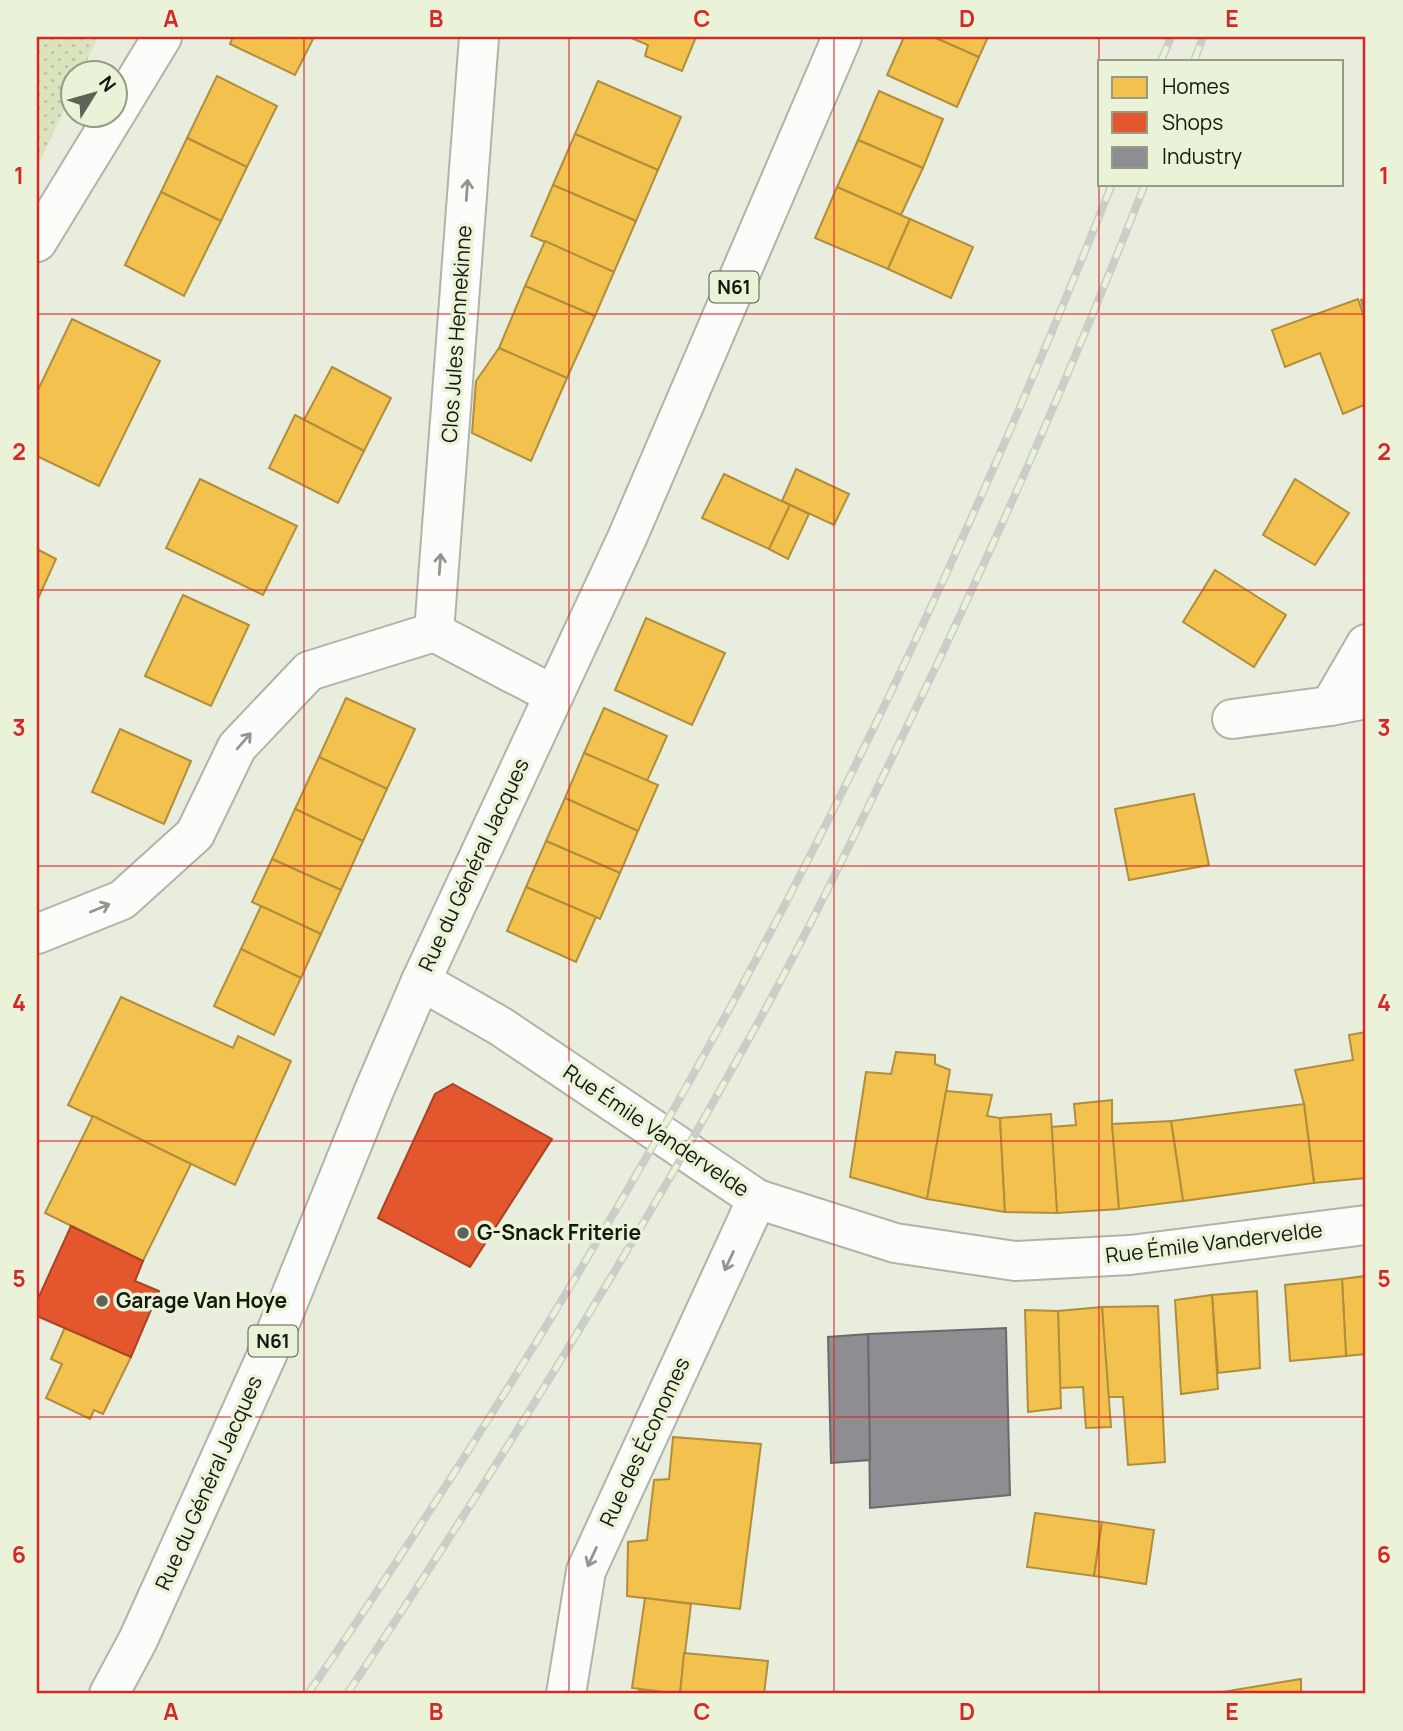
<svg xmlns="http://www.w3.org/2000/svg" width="1403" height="1731" font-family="Manrope,sans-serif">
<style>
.grass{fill:url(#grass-dots)}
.homes{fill:#f2c14e;stroke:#b08e3b;stroke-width:2}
.shops{fill:#e4572e;stroke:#a64425;stroke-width:2}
.industry{fill:#8d8d92;stroke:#696a6b;stroke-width:2}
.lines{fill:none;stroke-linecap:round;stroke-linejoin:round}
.minor-casing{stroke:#b0b4a8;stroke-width:42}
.secondary-casing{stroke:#b0b4a8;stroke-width:42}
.primary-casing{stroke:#b0b4a8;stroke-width:42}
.minor{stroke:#fcfcfa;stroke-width:38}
.secondary{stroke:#fcfcfa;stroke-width:38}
.primary{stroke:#fcfcfa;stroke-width:38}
.rail-casing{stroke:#cbcdc9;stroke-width:8}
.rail{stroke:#eaf3d7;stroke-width:5;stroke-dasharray:16;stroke-linecap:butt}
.oneway{stroke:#949590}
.grid{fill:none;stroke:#d62828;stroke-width:2;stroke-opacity:0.55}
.poi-dot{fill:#5f6357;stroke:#eaf3d7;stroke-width:2.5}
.labels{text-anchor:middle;stroke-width:7;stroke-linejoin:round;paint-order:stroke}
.shield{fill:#eaf3d7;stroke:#555a4b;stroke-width:2}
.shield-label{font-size:19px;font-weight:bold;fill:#15180f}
.street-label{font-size:21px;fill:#15180f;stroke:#eaf3d7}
.poi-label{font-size:21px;font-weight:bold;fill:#15180f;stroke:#eaf3d7;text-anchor:start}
.neatline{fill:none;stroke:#d62828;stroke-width:2.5}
.grid-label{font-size:23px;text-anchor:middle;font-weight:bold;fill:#d62828}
</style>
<defs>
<pattern id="grass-dots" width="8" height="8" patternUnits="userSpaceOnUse" patternTransform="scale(1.75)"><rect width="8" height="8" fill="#d9e4be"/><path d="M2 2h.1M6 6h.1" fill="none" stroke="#b9c3a2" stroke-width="1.8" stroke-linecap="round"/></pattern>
</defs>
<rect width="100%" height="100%" fill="#e8eddd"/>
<!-- grass -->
<path class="grass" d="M37,37H98L81,73L74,74L73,90L37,168Z"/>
<!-- homes -->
<g class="homes">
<path d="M233,37H314L295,75L230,44Z"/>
<path d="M629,37H696L682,71L645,56L648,45Z"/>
<path d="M904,37H934L979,57L957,107L887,75Z"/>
<path d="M934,37H988L979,57Z"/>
<path d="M217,76L277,106L247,167L187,138Z"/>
<path d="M598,81L681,117L658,170L575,134Z"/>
<path d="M879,91L943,119L923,168L858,140Z"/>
<path d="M575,134L658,170L636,221L553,185Z"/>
<path d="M187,138L247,167L221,221L161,192Z"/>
<path d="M858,140L923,168L901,215L837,187Z"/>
<path d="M553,185L636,221L614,272L531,236Z"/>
<path d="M837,187L910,219L888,269L815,238Z"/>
<path d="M161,192L221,221L184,296L125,265Z"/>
<path d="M910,219L973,247L951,298L888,269Z"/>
<path d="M545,241L614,272L595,316L525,286Z"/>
<path d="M525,286L595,316L567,378L499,348Z"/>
<path d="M1366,298V316L1361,300Z"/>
<path d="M1358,299L1366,323V404L1343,414L1320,353L1285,367L1272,330Z"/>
<path d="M72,319L160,361L99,486L37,456V392Z"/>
<path d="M499,348L567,378L531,461L472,433L476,381Z"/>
<path d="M332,367L391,398L364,451L304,420Z"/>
<path d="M295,415L364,451L338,503L269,468Z"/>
<path d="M796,469L849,494L834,525L782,501Z"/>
<path d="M724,474L790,505L769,549L702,518Z"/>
<path d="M200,479L297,526L263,595L166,548Z"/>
<path d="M1295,479L1349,513L1315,565L1263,535Z"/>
<path d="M790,505L809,514L788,559L769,549Z"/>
<path d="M37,549L56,559L37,601Z"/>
<path d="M1215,570L1286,615L1254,667L1183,622Z"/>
<path d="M183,595L249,625L211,706L145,676Z"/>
<path d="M646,618L725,653L692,725L615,690Z"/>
<path d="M346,698L415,729L387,789L319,757Z"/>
<path d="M604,708L667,736L647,781L584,753Z"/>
<path d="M120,729L191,761L164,824L92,792Z"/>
<path d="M584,753L658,785L638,831L565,798Z"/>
<path d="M319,757L387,789L363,841L295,809Z"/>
<path d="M1194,794L1209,865L1129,880L1115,809Z"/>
<path d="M565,798L638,831L620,873L546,841Z"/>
<path d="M295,809L363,841L341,890L272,859Z"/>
<path d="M546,841L620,873L600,919L526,887Z"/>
<path d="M272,859L341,890L321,934L252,902Z"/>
<path d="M526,887L596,917L576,962L507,931Z"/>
<path d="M261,906L321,934L301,978L241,949Z"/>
<path d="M241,949L301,978L274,1035L214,1006Z"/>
<path d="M121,997L233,1048L238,1036L291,1061L235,1185L68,1105Z"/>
<path d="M1366,1032V1178L1314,1183L1304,1104L1295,1070L1353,1060L1349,1035Z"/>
<path d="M896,1052L935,1055V1064L950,1070L927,1199L850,1177L866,1072L891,1074Z"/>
<path d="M946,1091L992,1095L987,1116L1000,1118L1005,1212L927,1199Z"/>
<path d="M1112,1100V1124L1119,1209L1057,1213L1051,1127L1076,1125L1074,1104Z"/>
<path d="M1304,1104L1314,1183L1183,1201L1171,1121Z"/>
<path d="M1051,1114L1057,1213L1005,1212L1000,1118Z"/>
<path d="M93,1116L191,1164L143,1261L45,1213Z"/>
<path d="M1171,1121L1183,1201L1119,1209L1112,1124Z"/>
<path d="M1366,1276V1354L1346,1356L1342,1279Z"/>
<path d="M1342,1279L1346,1356L1290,1361L1285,1285Z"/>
<path d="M1257,1291L1260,1368L1218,1373L1212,1295Z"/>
<path d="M1212,1295L1218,1389L1181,1394L1175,1300Z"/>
<path d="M1158,1306L1165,1462L1128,1465L1123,1397H1107L1102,1307Z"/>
<path d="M1102,1307L1111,1427L1086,1428L1083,1387L1060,1388L1058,1311Z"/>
<path d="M1025,1310L1058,1311L1061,1408L1028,1412Z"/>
<path d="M65,1327L131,1357L103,1414L94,1410L90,1419L46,1398L62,1364L51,1359Z"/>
<path d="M673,1437L761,1444L740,1609L627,1596L628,1542L647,1540L654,1480L669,1479Z"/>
<path d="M1035,1513L1102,1522L1094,1576L1027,1567Z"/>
<path d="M1102,1522L1154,1530L1146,1584L1094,1576Z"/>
<path d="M645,1598L691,1604L680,1694L632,1688Z"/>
<path d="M684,1653L768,1661L764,1694H680Z"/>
<path d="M1301,1679V1694H1216V1693Z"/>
<path d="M639,1691L667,1693V1694H639Z"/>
</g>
<!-- shops -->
<g class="shops">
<path d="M453,1084L552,1139L470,1267L378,1218L435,1094Z"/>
<path d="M71,1226L143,1261L135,1281L159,1291L131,1357L37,1316V1301Z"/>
</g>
<!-- industry -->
<g class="industry">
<path d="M1006,1328L1010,1495L870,1508L868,1334Z"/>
<path d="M868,1334L870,1460L831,1463L828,1337Z"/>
</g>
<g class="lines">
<defs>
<g id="minor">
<path d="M116,113L162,37"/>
<path d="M37,242L114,116"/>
<path d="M434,632L479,37"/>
<path d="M1330,706L1366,644"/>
<path d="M1232,719L1330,706L1366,699"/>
<path d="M37,934L122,900L195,834L237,747L309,671L434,632L552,694"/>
<path d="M566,1694L586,1571L757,1199"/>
</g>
<path id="secondary" d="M421,981L500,1026L757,1199L895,1243L1015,1261L1130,1255L1366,1225"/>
<path id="primary" d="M109,1694L138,1640L266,1357L373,1093L421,981L627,538L842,37"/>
</defs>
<!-- minor casing -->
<use href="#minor" class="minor-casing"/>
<!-- secondary casing -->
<use href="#secondary" class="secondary-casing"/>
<!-- primary casing -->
<use href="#primary" class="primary-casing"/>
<!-- minor -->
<use href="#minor" class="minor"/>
<!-- secondary -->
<use href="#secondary" class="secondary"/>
<!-- primary -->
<use href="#primary" class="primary"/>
<defs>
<g id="rail">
<path d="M1161,61L1171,37"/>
<path d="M1194,61L1203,37"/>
<path d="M308,1694C460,1471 603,1242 732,1004C876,739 1001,464 1112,184"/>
<path d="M347,1694C493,1475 632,1250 760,1019C811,926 857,830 903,735C991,554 1072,371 1145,184"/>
</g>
</defs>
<!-- rail casing -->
<use href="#rail" class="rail-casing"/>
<!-- rail -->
<use href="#rail" class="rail"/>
</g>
<!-- one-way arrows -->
<defs><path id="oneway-shaft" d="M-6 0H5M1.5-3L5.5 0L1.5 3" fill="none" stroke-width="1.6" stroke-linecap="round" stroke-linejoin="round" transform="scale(1.75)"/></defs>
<g class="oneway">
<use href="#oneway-shaft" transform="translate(467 190) rotate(-86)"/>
<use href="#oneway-shaft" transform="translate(440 564) rotate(-86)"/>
<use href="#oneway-shaft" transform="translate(244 741) rotate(-49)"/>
<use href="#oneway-shaft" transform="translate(100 908) rotate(-22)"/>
<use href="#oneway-shaft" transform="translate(729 1261) rotate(115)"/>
<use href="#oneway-shaft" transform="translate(592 1557) rotate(115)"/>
</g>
<!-- grid -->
<path class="grid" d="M304,37V1694M569,37V1694M834,37V1694M1099,37V1694M37,314H1366M37,590H1366M37,866H1366M37,1141H1366M37,1417H1366"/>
<!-- markers -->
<g class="poi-dot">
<circle cx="463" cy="1233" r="7"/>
<circle cx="102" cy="1301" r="7"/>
</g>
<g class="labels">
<!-- shield labels -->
<g class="shield">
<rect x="709.5" y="271.5" width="49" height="31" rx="5"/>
<rect x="248.5" y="1325.5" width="49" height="31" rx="5"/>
</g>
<g class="shield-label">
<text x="734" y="294">N61</text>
<text x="273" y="1348">N61</text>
</g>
<!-- street labels -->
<g class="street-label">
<text transform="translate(457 334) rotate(-86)" y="7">Clos Jules Hennekinne</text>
<text transform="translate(474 865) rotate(-65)" y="7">Rue du Général Jacques</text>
<text transform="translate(656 1131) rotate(34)" y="7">Rue Émile Vandervelde</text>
<text transform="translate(1214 1243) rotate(-7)" y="7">Rue Émile Vandervelde</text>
<text transform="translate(645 1442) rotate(-65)" y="7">Rue des Économes</text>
<text transform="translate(209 1483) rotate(-66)" y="7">Rue du Général Jacques</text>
</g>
<!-- poi labels -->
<g class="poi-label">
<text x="477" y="1240">G-Snack Friterie</text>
<text x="116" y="1308">Garage Van Hoye</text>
</g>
</g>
<!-- border -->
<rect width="1403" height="1731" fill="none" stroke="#eaf3d7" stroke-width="77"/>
<!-- legend -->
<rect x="1098" y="60" width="245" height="126" fill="#eaf3d7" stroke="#959b87" stroke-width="2"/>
<rect x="1112" y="77" width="35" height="21" fill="#f2c14e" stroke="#959b87" stroke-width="2"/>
<text x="1162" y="94" font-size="21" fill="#15180f">Homes</text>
<rect x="1112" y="112" width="35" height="21" fill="#e4572e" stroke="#959b87" stroke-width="2"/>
<text x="1162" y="130" font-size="21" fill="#15180f">Shops</text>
<rect x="1112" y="147" width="35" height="21" fill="#8d8d92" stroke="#959b87" stroke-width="2"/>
<text x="1162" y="164" font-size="21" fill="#15180f">Industry</text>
<!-- north arrow -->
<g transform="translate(94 94) rotate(53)"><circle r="33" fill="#eaf3d7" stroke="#959b87" stroke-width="2"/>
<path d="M0-5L12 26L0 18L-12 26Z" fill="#5f6357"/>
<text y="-10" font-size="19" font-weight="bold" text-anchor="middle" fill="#15180f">N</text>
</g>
<rect x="38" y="38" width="1326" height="1654" class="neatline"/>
<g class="grid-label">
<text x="171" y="27">A</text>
<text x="436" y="27">B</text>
<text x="702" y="27">C</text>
<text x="967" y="27">D</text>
<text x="1232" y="27">E</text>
<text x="19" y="184">1</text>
<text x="1384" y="184">1</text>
<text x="19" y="460">2</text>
<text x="1384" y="460">2</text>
<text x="19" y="736">3</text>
<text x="1384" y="736">3</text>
<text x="19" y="1011">4</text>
<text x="1384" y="1011">4</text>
<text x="19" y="1287">5</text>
<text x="1384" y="1287">5</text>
<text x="19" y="1563">6</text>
<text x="1384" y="1563">6</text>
<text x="171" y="1720">A</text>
<text x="436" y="1720">B</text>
<text x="702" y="1720">C</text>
<text x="967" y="1720">D</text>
<text x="1232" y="1720">E</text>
</g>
</svg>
